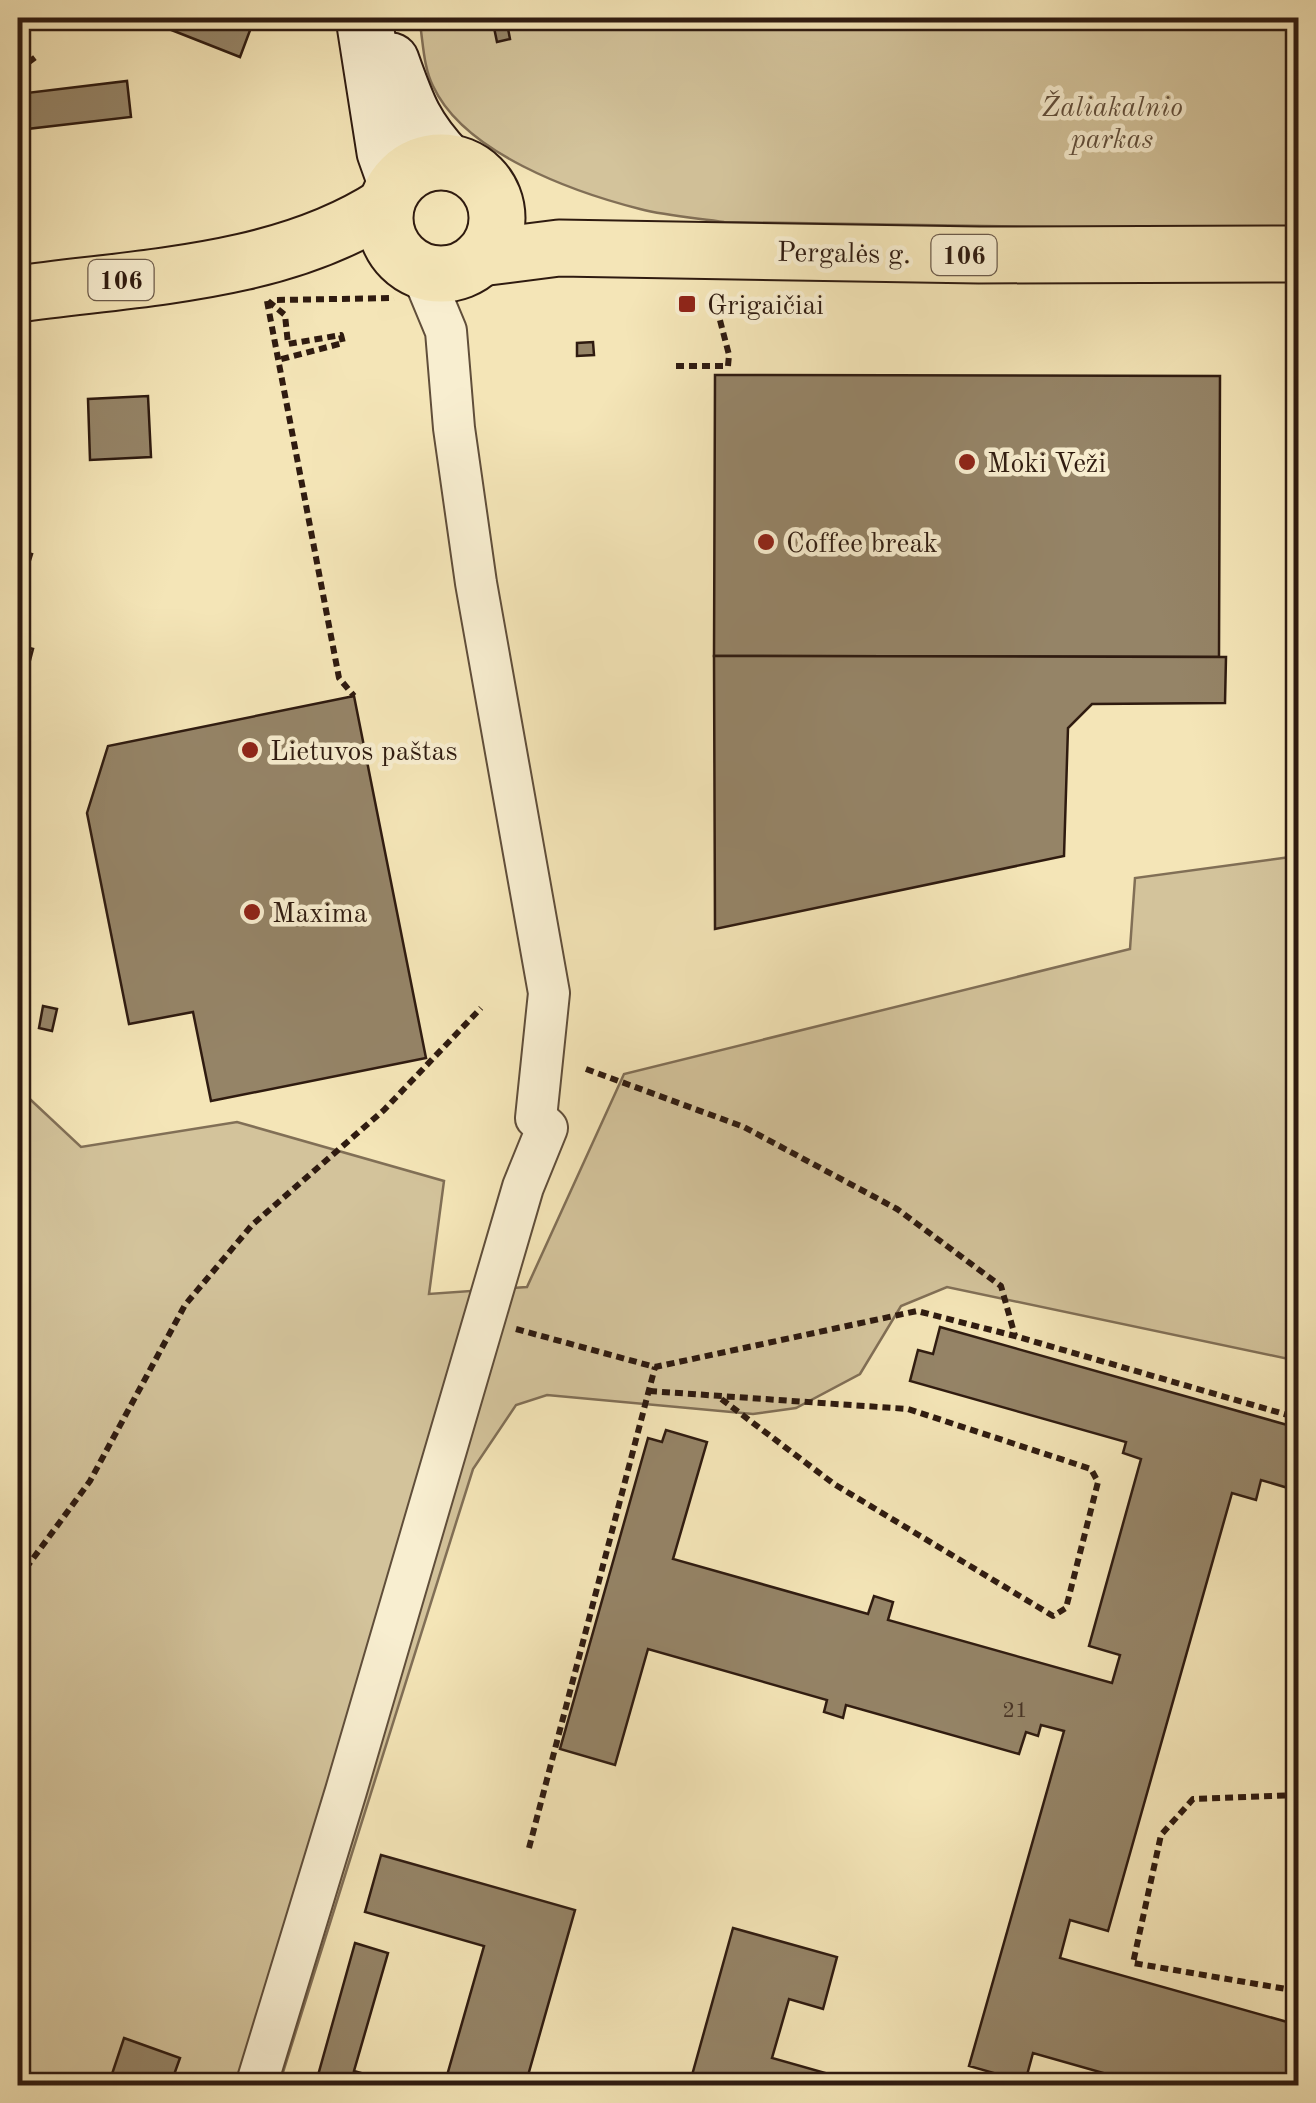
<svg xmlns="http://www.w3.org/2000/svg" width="1316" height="2103" font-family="'Old Standard TT',serif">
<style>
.green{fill:#d3c39b;stroke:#816f56;stroke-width:2.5}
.building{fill:#958467;stroke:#2f1b10;stroke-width:2.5}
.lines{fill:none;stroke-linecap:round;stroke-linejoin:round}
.street-casing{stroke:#604e3a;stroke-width:44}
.secondary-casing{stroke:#2f1b10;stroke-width:59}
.primary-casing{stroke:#2f1b10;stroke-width:59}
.path{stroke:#2f1b10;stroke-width:6;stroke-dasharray:8 5;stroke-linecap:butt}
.street{stroke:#f8eed0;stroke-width:40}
.secondary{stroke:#f8eed0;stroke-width:55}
.primary{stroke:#f4e5b7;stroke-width:55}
.poi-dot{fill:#8f2418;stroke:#f8eed0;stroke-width:4}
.labels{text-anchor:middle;stroke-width:9;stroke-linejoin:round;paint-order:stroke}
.number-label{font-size:22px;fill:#483526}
.shield{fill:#f8eed0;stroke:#6b5a4a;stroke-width:2.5}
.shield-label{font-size:25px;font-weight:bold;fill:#2f1b10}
.park-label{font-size:28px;font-style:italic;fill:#604d3a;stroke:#f8eed0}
.street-label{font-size:28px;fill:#2f1b10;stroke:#f8eed0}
.poi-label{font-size:28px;fill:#2f1b10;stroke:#f8eed0;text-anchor:start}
</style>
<rect width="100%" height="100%" fill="#f4e5b7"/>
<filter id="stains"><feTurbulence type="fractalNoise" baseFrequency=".002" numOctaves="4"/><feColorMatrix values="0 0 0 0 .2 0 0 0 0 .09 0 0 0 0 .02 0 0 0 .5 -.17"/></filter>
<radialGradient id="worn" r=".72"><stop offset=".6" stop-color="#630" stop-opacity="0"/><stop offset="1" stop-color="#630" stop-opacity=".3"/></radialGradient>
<!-- green -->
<g class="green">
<path d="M419,18H1298V231L724,222C697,218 667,216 640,209C573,192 464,153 433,86C423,67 423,38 419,18Z"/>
<path d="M1298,856V1361L947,1287L901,1306L860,1374L796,1408L753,1414L547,1395L516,1405L473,1469L279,2085H18V1088L81,1147L237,1122L444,1181L429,1294L527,1287L624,1074L1130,949L1135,878Z"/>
</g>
<!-- building -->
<g class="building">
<path d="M141,18H233L252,25L240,57Z"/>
<path d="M492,18H506L510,39L497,42Z"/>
<path d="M127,81L131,117L18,130V94Z"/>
<path d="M593,342L594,355L577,356V343Z"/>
<path d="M715,375L1220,376L1219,657L714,656Z"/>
<path d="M148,396L151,457L90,460L88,399Z"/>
<path d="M18,550L32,554L25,576L18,574Z"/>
<path d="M18,645L33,649L18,706Z"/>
<path d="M714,656L1226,657L1225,703L1092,704L1068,728L1064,856L715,929Z"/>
<path d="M354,696L426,1058L211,1101L193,1012L129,1024L87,813L108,746Z"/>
<path d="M43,1006L57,1009L52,1031L39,1028Z"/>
<path d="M940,1327L1298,1428V1491L1261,1480L1256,1500L1232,1493L1108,1931L1070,1920L1060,1958L1298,2025V2086H1149L1033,2053L1024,2086H1005L1008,2077L969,2066L1064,1731L1041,1725L1038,1736L1026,1732L1019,1754L846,1705L843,1718L824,1712L827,1700L648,1649L615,1765L560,1749L648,1438L662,1442L666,1430L707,1442L673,1559L868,1614L874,1596L893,1602L888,1620L1112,1683L1120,1655L1089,1646L1141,1459L1123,1453L1126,1442L910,1381L918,1350L933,1354Z"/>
<path d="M381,1855L575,1910L525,2086H444L484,1946L365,1912Z"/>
<path d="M733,1928L837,1957L823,2009L789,1999L772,2058L871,2086H689Z"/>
<path d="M355,1943L388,1953L354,2071L406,2086H315Z"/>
<path d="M124,2038L180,2058L170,2086H135L111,2077Z"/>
</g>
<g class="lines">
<defs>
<path id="street" d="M256,2086L346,1791L523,1187L547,1128L536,1118L549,993L476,583L454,428L446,331L421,271"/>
<g id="secondary">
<path d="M364,18L385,152L396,183"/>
<path d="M391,61C407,106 414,127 447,162"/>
</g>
<g id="primary">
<circle cx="441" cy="218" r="56"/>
<path d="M480,258L559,248L979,255L1298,254"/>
<path d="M18,294C140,277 280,274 386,205"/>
</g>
</defs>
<!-- street casing -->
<use href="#street" class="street-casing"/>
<!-- secondary casing -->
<use href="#secondary" class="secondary-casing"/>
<!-- primary casing -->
<use href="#primary" class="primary-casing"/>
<!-- path -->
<g class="path">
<path d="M18,70L37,56"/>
<path d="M277,300L394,298"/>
<path d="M267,301L339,678L354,696"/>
<path d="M268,301L285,315L288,344L341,335L343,343L278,360"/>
<path d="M676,366H728L729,355L714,297"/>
<path d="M586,1069L744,1127L897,1209L1001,1286L1015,1336"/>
<path d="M516,1329L655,1367L917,1311L1015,1336L1298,1418"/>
<path d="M649,1391L908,1409L1091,1469L1098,1482L1066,1608L1053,1616L834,1484L720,1398"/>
<path d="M18,1579L90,1481L185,1305L252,1225L384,1110L481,1008"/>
<path d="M1298,1795L1193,1799L1161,1835L1133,1963L1298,1991"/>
<path d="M529,1848L655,1367"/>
<path d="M1068,2086L1077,2082L1087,2086"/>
</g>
<!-- street -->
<use href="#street" class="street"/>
<!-- secondary -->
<use href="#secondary" class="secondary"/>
<!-- primary -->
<use href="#primary" class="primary"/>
</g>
<!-- markers -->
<g class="poi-dot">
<rect x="677" y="294" width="20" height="20" rx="5"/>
<circle cx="967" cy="462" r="10"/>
<circle cx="766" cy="542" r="10"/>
<circle cx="250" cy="750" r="10"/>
<circle cx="252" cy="912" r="10"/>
</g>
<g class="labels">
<!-- number labels -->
<g class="number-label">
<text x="1015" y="1717">21</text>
</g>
<!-- shield labels -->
<g class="shield">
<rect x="931.5" y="235" width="65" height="40" rx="8"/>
<rect x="88.5" y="260" width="65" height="40" rx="8"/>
</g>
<g class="shield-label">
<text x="964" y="264">106</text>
<text x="121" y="289">106</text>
</g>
<!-- park labels -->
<g class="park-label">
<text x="1112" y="116">Žaliakalnio<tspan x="1112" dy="32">parkas</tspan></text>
</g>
<!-- street labels -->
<g class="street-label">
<text transform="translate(844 252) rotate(1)" y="10">Pergalės g.</text>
</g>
<!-- poi labels -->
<g class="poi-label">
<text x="707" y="314">Grigaičiai</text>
<text x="987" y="472">Moki Veži</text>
<text x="786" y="552">Coffee break</text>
<text x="270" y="760">Lietuvos paštas</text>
<text x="272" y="922">Maxima</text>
</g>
</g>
<!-- margin -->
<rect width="1316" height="2103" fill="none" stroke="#f4e5b7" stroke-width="60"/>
<rect x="20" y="20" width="1276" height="2063" fill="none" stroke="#2f1b10" stroke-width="5"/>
<rect x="30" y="30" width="1256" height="2043" fill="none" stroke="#2f1b10" stroke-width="2.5"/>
<rect width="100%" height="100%" filter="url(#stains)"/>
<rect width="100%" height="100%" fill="url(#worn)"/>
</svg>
